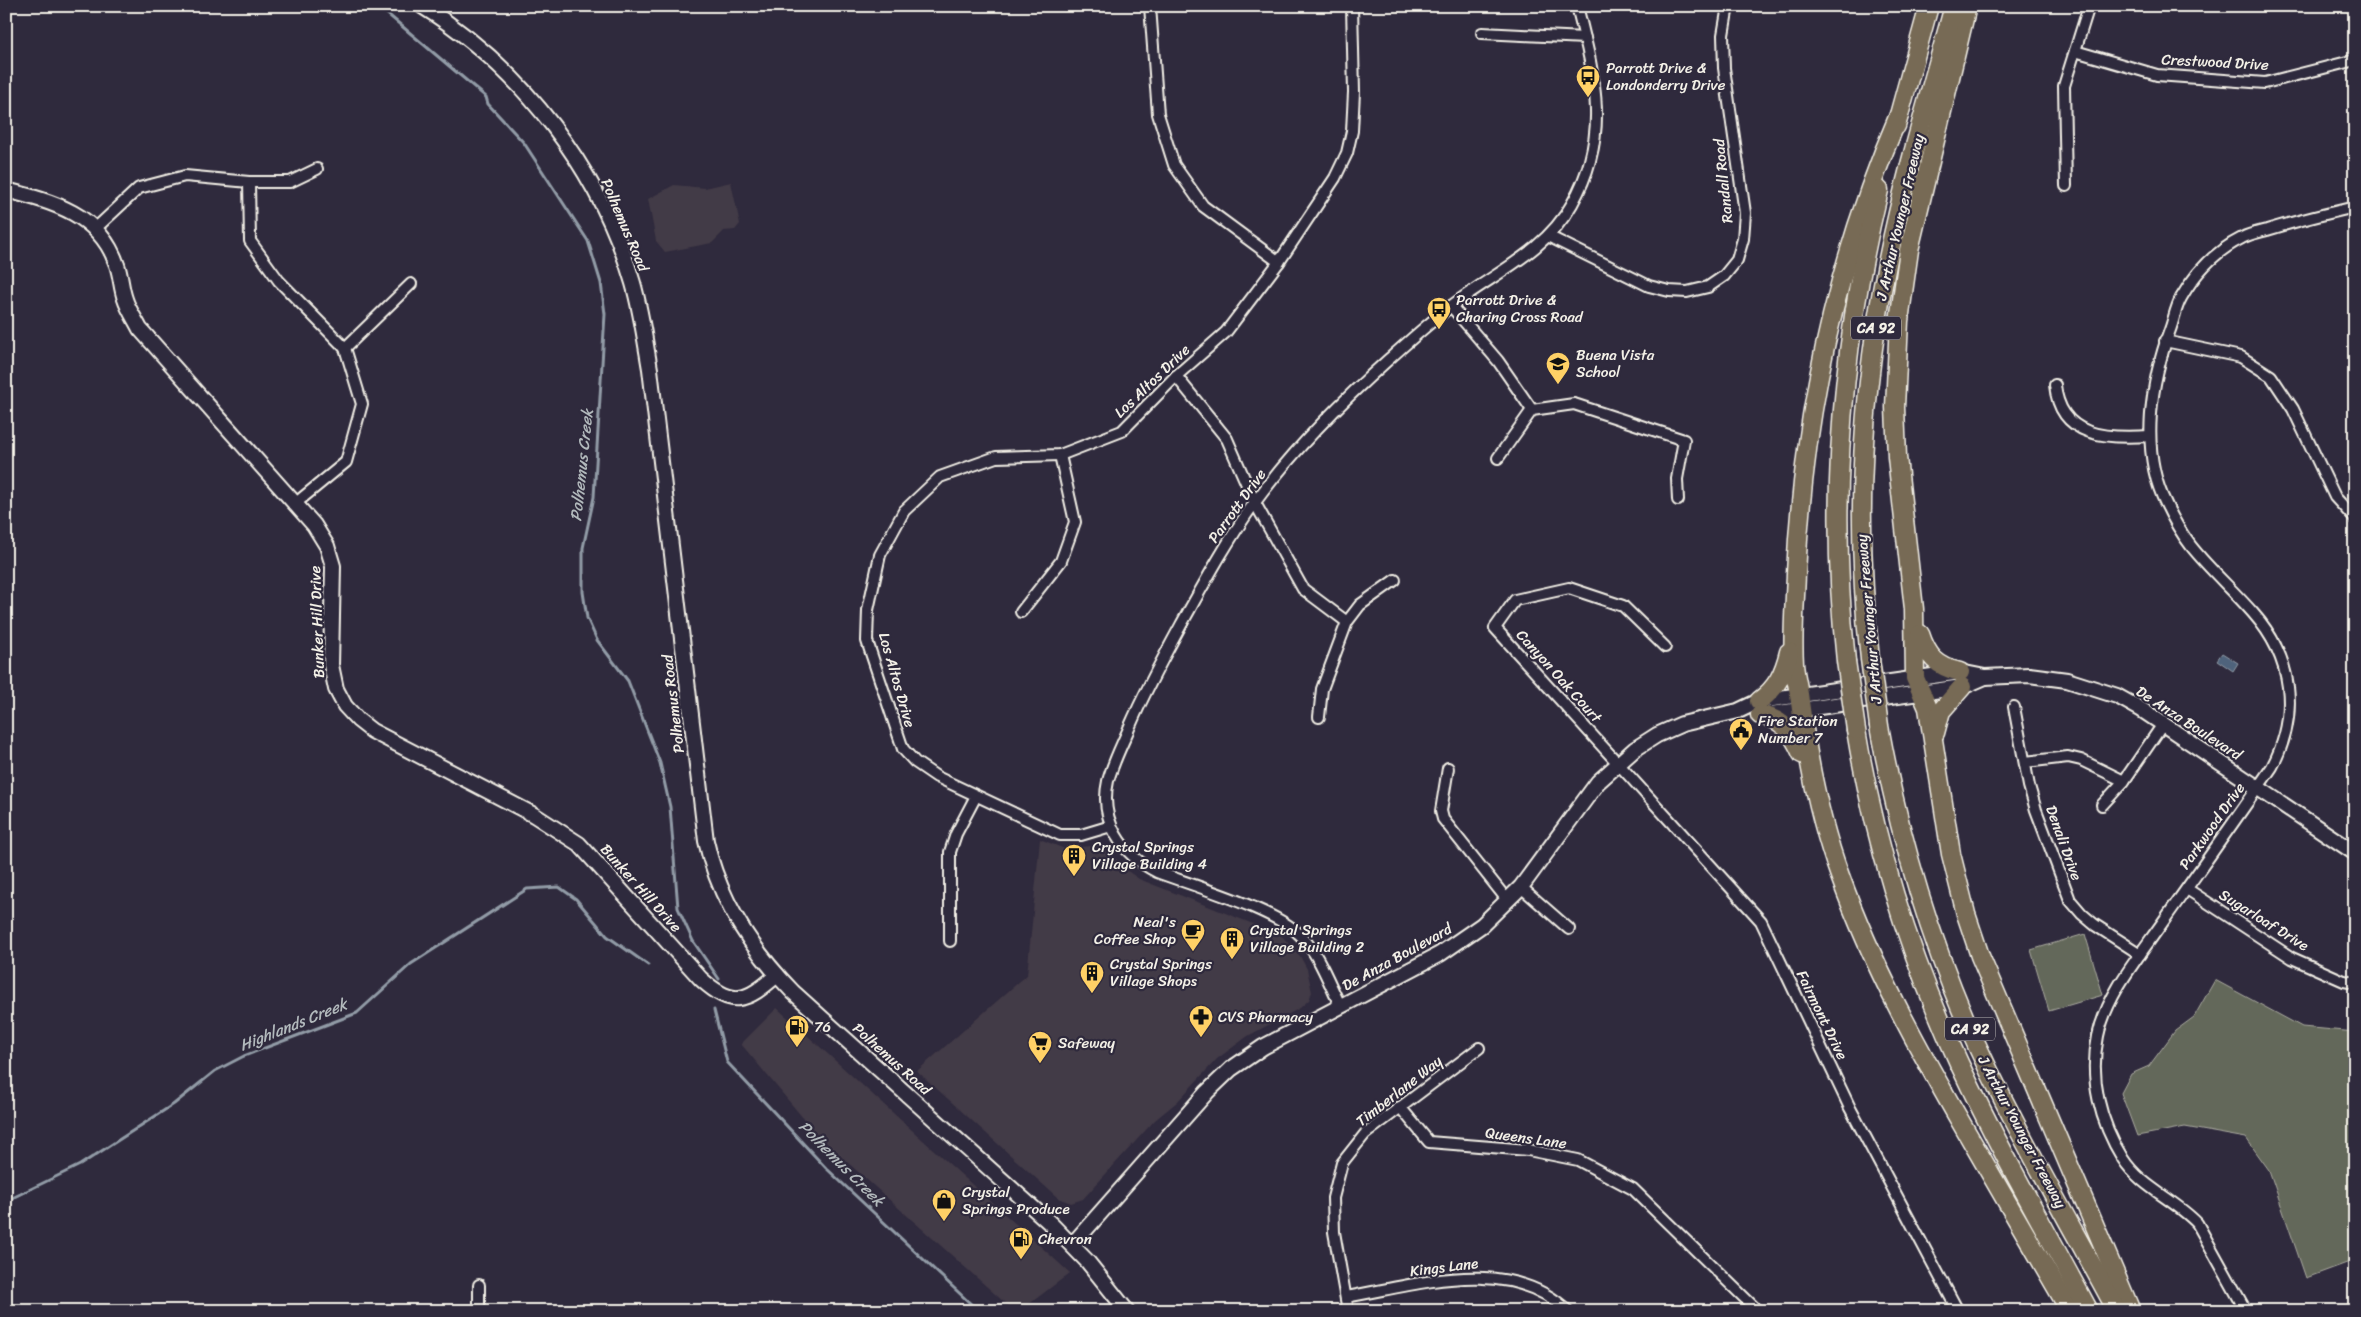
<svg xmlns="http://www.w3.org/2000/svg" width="2361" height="1317" font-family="Sriracha,sans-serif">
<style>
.built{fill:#423a46}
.green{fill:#63685a;stroke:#acaca1}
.water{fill:#50647b;stroke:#929ca7}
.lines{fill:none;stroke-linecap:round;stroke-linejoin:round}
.stream{stroke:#929ca7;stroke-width:3}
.street-casing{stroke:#f4f1e8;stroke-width:14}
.secondary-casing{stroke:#f4f1e8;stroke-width:18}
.highway-casing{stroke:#f4f1e8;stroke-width:21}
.street{stroke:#2f2a3d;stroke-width:10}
.secondary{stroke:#2f2a3d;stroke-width:14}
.highway{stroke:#776a54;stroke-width:18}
.highway-bridge-casing{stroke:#f4f1e8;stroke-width:21;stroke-linecap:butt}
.highway-bridge{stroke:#776a54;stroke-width:18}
.labels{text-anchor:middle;stroke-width:4.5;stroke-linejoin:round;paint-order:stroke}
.shield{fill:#2f2a3d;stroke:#b9b5b5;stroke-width:1}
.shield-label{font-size:14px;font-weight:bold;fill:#f4f1e8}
.street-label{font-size:15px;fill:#f4f1e8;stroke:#2f2a3d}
.poi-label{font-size:15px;fill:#f4f1e8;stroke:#2f2a3d;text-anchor:start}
.water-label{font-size:16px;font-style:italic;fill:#b2b9bc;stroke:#2f2a3d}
</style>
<rect width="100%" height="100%" fill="#2f2a3d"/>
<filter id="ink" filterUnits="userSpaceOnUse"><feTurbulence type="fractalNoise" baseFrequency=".02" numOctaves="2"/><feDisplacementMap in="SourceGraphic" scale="10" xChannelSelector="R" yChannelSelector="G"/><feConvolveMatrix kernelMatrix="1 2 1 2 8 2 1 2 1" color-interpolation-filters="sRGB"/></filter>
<g filter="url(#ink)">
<!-- built -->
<g class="built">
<path d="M731,182L740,224L735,230L724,231L712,243L665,252L656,241L648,199L674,185L705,188Z"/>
<path d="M1040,839L1065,849L1098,845L1105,848L1129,872L1139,879L1281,935L1300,956L1307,969L1312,992L1309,1000L1300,1008L1248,1036L1217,1059L1177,1102L1155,1120L1083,1199L1071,1203L1058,1198L917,1071L1027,975Z"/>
<path d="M777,1008L1070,1273L1020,1311H1014L819,1137L741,1044Z"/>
</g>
<!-- green -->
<g class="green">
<path d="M2085,934L2103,995L2049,1011L2031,950Z"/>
<path d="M2215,980L2302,1027L2355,1032V1260L2306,1278L2269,1170L2246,1138L2185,1127L2137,1136L2121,1093L2131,1074L2149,1066L2175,1031L2194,1017Z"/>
</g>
<!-- water -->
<path class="water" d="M2222,653L2238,663L2233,671L2217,660Z"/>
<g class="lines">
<!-- stream -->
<g class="stream">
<path d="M378,6L486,97L488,104L524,143L588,241L601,283L605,314L594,497L583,548V592L587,618L597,640L628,681L660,763L670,807L678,908L693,941L719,979"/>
<path d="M714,1010L727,1062L826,1168L972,1305L984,1311"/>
<path d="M6,1201L80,1165L174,1104L215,1071L244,1056L357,1013L411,964L527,889L559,887L576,899L607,936L648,965"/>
</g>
<defs>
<g id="street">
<path d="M1150,6L1158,114L1174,165L1203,206L1279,262"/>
<path d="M1482,33L1585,38"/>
<path d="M2075,51L2157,75L2265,83L2355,60"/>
<path d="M249,182L250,241L279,281L345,348L362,404L346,462L296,503"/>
<path d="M2066,186L2064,86L2089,6"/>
<path d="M96,228L139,188L185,176L249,182H290L317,169"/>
<path d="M1548,236L1649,286L1669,291L1687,292L1708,287L1724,276L1737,260L1743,239L1745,213L1724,68L1723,35L1728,6"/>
<path d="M1451,306L1498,361L1532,410"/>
<path d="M2165,341L2241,357L2271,376L2293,409L2335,497L2355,519"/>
<path d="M345,348L411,284"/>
<path d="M1176,376L1227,439L1255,503L1303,589L1347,622"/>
<path d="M2055,385C2060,438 2107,439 2150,436"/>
<path d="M1498,458L1532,410L1574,404L1684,440L1677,479L1678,500"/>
<path d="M1021,612L1061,561L1075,522L1060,455"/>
<path d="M1665,647L1623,606L1569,588L1515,600L1495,628L1761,921L1850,1108L1958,1311"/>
<path d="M2014,707L2029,786L2036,810L2070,900L2082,914L2095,925L2140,954"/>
<path d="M1319,717L1322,689L1347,622L1360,605L1395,580"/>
<path d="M2025,762L2068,757L2081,760L2124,781L2163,724"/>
<path d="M1448,768L1441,811L1443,819L1508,901"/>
<path d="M2102,805L2124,781"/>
<path d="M1111,826L1081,835H1060L937,777L915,762L903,749L867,641L868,610L880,555L904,511L940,477L996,457L1060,455L1122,431L1176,376L1226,332L1279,262L1335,178L1347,153L1352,131L1354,92L1352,6"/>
<path d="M1521,887L1569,929"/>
<path d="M2187,889L2292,958L2344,981L2355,983"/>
<path d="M950,941V852L956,834L976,796"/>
<path d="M1341,1007C1329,984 1320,956 1302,937C1278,910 1194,886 1157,872C1122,855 1099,821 1108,781C1113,762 1123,743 1130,726C1145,691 1163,658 1181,625C1204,584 1226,543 1253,505C1290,454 1342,401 1389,359C1408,342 1429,323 1450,307C1492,274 1545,253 1572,204C1611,135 1595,78 1577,6"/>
<path d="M1400,1107L1429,1142L1528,1150L1578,1160L1633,1189L1758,1311"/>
<path d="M1346,1297C1417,1285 1508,1254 1568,1311"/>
<path d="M479,1311V1285"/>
<path d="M1348,1311L1334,1232L1333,1198L1342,1163L1365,1134L1479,1048"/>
<path d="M2246,1311L2197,1223C2174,1199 2141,1187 2123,1159C2100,1122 2089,1079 2098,1036C2107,993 2141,954 2165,919C2201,868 2237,818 2272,767C2300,714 2293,658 2253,613C2233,590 2210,570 2191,546C2181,533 2173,519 2166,504C2139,450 2151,381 2171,327C2174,318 2176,307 2181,298C2195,273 2216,251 2242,238C2249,234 2259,232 2267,230C2296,221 2325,214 2355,207"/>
</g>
<g id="secondary">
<path d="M422,6C522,68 600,170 633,283C641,311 645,340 650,369L706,841C719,900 751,949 793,992L1051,1224L1087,1261L1127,1311"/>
<path d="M6,190C53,202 100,214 117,265C121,276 121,288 125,299C128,309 135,319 140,329L314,525L327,546L333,566L331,665L336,689L345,706L358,720L372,731L534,815L579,844L701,979C733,1008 746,1002 777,975"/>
<path d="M1763,715L1962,687L1985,677"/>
<path d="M1072,1245L1207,1092L1231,1069L1263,1047L1440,954L1482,925L1521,887L1598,782L1635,749L1657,735L1682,724L1738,711L1759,701L1960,672L1985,677L2029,675L2067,680L2117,696L2142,710L2355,853"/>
</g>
<g id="highway">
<path d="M1967,6L1909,250L1899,321L1895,407L1897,457L1914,609L1915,678L1928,708L1951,854L1966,914L1980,956L2131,1311"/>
<path d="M1899,115C1836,261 1803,416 1796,574C1795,604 1792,634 1794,664C1795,677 1799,689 1800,702C1808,761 1819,819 1840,876C1873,967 1919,1050 1967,1133C2002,1193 2036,1252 2070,1311"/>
<path d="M1896,126L1929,6"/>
<path d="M1920,634C1927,656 1937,667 1960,672"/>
<path d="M1870,659C1855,526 1861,391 1888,259C1905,174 1931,90 1954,6"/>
<path d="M1846,661C1829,503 1841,345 1879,190"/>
<path d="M1759,701C1777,688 1784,673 1789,652"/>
<path d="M1760,715C1783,718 1793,734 1802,754"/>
<path d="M1879,726C1897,826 1925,925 1965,1019C2009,1119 2065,1214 2117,1311"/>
<path d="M1856,730C1875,845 1910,957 1959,1063C1998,1147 2045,1229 2089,1311"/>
<path d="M1935,733L1941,711L1962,687"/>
</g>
</defs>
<!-- street casing -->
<use href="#street" class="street-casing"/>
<!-- secondary casing -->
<use href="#secondary" class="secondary-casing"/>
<!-- highway casing -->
<use href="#highway" class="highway-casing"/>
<!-- street -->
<use href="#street" class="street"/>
<!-- secondary -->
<use href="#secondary" class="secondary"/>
<!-- highway -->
<use href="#highway" class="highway"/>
<defs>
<g id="highway-bridge">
<path d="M1870,659L1879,726"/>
<path d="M1846,661L1856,730"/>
</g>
</defs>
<!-- highway-bridge casing -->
<use href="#highway-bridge" class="highway-bridge-casing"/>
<!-- highway-bridge -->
<use href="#highway-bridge" class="highway-bridge"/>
</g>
</g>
<!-- icons -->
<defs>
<symbol id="bus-pin" viewBox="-11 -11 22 30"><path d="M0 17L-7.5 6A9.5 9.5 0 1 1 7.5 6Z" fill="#ffd166" stroke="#2f2a3d"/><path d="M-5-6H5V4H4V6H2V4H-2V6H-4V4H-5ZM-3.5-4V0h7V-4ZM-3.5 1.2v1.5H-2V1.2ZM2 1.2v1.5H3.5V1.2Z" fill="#111"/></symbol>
<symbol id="school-pin" viewBox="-11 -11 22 30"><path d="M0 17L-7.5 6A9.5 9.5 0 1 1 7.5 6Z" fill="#ffd166" stroke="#2f2a3d"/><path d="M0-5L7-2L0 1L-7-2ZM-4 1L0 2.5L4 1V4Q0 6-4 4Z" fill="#111"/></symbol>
<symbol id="civic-pin" viewBox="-11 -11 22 30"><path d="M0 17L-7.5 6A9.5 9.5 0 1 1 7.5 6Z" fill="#ffd166" stroke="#2f2a3d"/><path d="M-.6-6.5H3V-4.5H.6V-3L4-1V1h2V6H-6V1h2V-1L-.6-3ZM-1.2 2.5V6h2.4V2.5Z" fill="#111"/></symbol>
<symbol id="building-pin" viewBox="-11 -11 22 30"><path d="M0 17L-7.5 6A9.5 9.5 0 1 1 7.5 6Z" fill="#ffd166" stroke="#2f2a3d"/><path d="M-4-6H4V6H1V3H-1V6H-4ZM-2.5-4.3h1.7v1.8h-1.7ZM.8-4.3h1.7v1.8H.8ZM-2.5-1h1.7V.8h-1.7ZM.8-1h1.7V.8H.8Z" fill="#111"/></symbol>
<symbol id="cafe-pin" viewBox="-11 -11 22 30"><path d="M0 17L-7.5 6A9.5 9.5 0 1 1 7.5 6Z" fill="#ffd166" stroke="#2f2a3d"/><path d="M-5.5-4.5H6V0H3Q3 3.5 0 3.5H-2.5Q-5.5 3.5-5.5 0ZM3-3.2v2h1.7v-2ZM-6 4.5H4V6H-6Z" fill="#111"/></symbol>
<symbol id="pharmacy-pin" viewBox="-11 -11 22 30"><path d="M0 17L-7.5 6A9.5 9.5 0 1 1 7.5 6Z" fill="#ffd166" stroke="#2f2a3d"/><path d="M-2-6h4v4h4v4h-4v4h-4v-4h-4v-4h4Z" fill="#111"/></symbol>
<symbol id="fuel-pin" viewBox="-11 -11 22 30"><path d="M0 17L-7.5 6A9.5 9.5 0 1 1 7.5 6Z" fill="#ffd166" stroke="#2f2a3d"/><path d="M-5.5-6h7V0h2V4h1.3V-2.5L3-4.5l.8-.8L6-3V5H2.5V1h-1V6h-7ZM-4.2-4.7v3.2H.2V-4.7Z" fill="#111"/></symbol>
<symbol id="supermarket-pin" viewBox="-11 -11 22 30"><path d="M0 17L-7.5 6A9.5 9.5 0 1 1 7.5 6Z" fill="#ffd166" stroke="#2f2a3d"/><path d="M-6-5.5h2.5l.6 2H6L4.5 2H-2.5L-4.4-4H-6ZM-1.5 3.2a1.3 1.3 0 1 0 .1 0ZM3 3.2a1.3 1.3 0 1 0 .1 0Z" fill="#111"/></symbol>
<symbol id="shop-pin" viewBox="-11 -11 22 30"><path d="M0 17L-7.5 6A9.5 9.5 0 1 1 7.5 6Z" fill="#ffd166" stroke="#2f2a3d"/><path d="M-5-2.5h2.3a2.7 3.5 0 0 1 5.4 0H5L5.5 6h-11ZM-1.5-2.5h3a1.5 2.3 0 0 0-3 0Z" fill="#111"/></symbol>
</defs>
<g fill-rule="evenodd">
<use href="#bus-pin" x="1574" y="63" width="28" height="38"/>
<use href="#bus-pin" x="1425" y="295" width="28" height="38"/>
<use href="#school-pin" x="1544" y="350" width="28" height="38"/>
<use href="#civic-pin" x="1727" y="716" width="28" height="38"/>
<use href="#building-pin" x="1060" y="842" width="28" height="38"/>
<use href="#cafe-pin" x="1179" y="917" width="28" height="38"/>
<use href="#building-pin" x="1218" y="925" width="28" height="38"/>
<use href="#building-pin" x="1078" y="959" width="28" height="38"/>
<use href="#pharmacy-pin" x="1187" y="1003" width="28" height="38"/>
<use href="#fuel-pin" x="783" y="1013" width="28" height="38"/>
<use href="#supermarket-pin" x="1026" y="1029" width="28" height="38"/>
<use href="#shop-pin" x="930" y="1187" width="28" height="38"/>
<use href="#fuel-pin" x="1007" y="1225" width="28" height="38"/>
</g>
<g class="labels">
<!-- shield labels -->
<g class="shield">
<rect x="1851" y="316.5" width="50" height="23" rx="4"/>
<rect x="1945" y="1017.5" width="50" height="23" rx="4"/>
</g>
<g class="shield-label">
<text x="1876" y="333">CA 92</text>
<text x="1970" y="1034">CA 92</text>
</g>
<!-- street labels -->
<g class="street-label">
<text transform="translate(2215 62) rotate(3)" y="5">Crestwood Drive</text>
<text transform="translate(1723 181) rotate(-96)" y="5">Randall Road</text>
<text transform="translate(1900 217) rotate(-77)" y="5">J Arthur Younger Freeway</text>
<text transform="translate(625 225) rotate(67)" y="5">Polhemus Road</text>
<text transform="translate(1152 381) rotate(-44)" y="5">Los Altos Drive</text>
<text transform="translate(1237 506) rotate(-54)" y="5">Parrott Drive</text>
<text transform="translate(1869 619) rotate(-95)" y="5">J Arthur Younger Freeway</text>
<text transform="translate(317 622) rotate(-92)" y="5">Bunker Hill Drive</text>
<text transform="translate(1559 676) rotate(48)" y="5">Canyon Oak Court</text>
<text transform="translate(897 680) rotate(74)" y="5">Los Altos Drive</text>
<text transform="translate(673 704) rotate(-97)" y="5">Polhemus Road</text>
<text transform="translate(2189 723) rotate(33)" y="5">De Anza Boulevard</text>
<text transform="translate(2212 826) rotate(-55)" y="5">Parkwood Drive</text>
<text transform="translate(2064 843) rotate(70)" y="5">Denali Drive</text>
<text transform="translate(641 888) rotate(48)" y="5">Bunker Hill Drive</text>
<text transform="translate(2264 920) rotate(32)" y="5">Sugarloaf Drive</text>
<text transform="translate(1397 957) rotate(-29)" y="5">De Anza Boulevard</text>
<text transform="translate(1822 1015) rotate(64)" y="5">Fairmont Drive</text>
<text transform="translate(892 1059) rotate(42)" y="5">Polhemus Road</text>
<text transform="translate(1399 1091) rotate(-38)" y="5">Timberlane Way</text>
<text transform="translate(2022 1132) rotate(62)" y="5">J Arthur Younger Freeway</text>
<text transform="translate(1526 1138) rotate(8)" y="5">Queens Lane</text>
<text transform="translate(1444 1267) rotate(-7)" y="5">Kings Lane</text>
</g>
<!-- poi labels -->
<g class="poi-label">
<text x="1606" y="73">Parrott Drive &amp;<tspan x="1606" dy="17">Londonderry Drive</tspan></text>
<text x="1456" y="305">Parrott Drive &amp;<tspan x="1456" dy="17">Charing Cross Road</tspan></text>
<text x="1576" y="360">Buena Vista<tspan x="1576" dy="17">School</tspan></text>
<text x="1758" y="726">Fire Station<tspan x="1758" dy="17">Number 7</tspan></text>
<text x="1092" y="852">Crystal Springs<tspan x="1092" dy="17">Village Building 4</tspan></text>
<text x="1176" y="927" text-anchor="end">Neal's<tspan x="1176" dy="17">Coffee Shop</tspan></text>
<text x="1250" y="935">Crystal Springs<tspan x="1250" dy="17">Village Building 2</tspan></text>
<text x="1110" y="969">Crystal Springs<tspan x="1110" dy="17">Village Shops</tspan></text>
<text x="1218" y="1022">CVS Pharmacy</text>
<text x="814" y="1032">76</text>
<text x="1058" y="1048">Safeway</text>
<text x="962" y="1197">Crystal<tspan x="962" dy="17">Springs Produce</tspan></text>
<text x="1038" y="1244">Chevron</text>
</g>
<!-- water labels -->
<g class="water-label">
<text transform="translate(581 465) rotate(-84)" y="6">Polhemus Creek</text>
<text transform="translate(293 1024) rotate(-22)" y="6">Highlands Creek</text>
<text transform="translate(842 1163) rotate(45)" y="6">Polhemus Creek</text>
</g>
</g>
<!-- margin -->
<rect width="2361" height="1317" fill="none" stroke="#2f2a3d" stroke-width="25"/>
<rect x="12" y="12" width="2336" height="1292" fill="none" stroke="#f4f1e8" stroke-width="2" filter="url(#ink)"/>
</svg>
